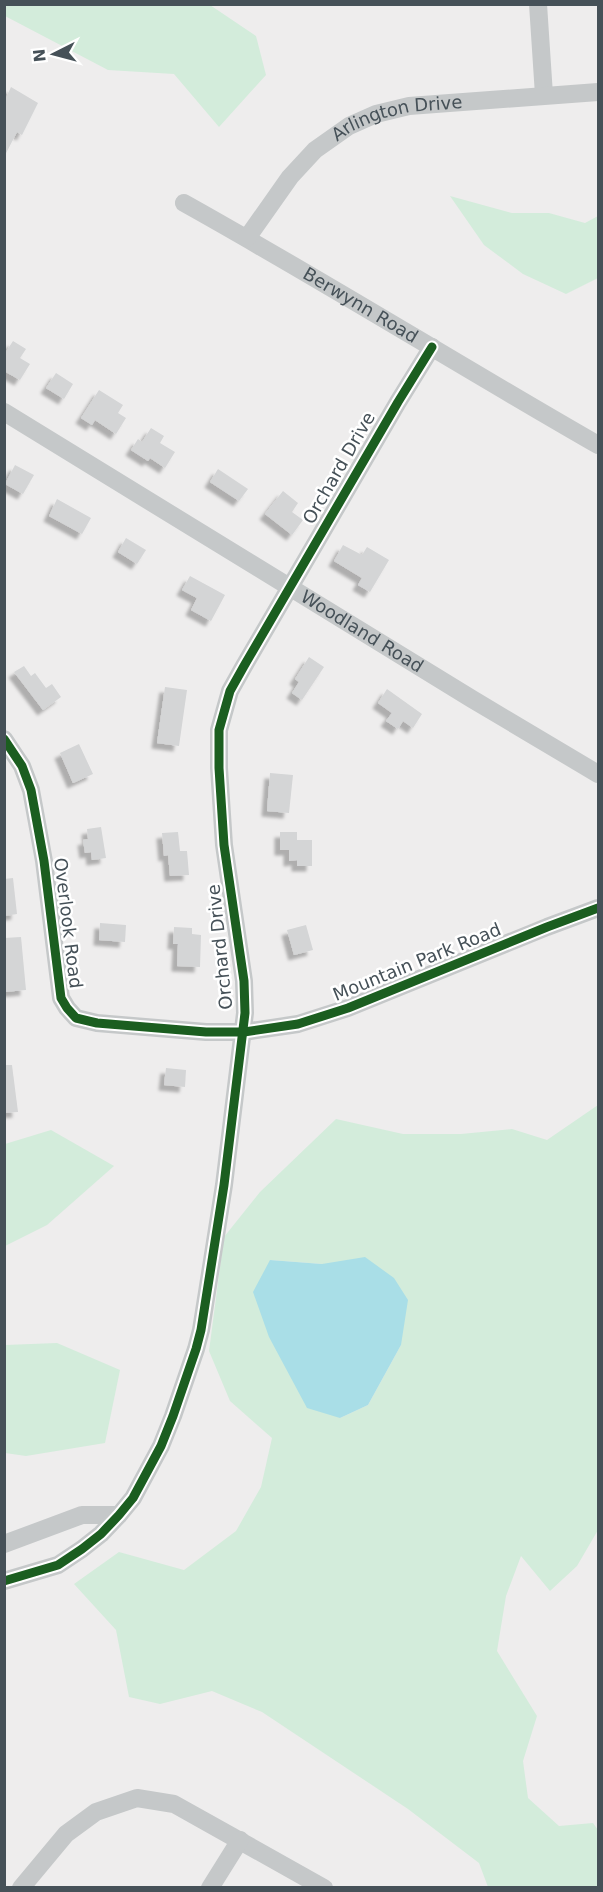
<svg xmlns="http://www.w3.org/2000/svg" width="603" height="1892" font-family="'DejaVu Sans',sans-serif">
<style>
.green{fill:#d3ecdb;fill-rule:evenodd}
.water{fill:#a9dee7}
.building{fill:#d4d5d6;filter:url(#shadow)}
.lines{fill:none;stroke-linecap:round;stroke-linejoin:round}
.minor{stroke:#c5c8c9;stroke-width:18}
.cycleway-casing{stroke:#fff;stroke-width:13}
.cycleway{stroke:#1b5e20;stroke-width:9}
.labels{text-anchor:middle;stroke-width:5;stroke-linejoin:round;paint-order:stroke}
.street-label{font-size:18px;fill:#465158;stroke:#fff}
</style>
<defs>
<filter id="shadow"><feDropShadow dx="-5.5" dy="5.5" stdDeviation="1.5" flood-color="#0004"/></filter>
</defs>
<rect width="100%" height="100%" fill="#eeeded"/>
<!-- green -->
<g class="green">
<path d="M4,5H210L256,36L266,75L219,127L174,74L108,70L5,16Z"/>
<path d="M450,196L512,213H549L585,223L598,216V278L566,294L523,274L484,245Z"/>
<path d="M598,1105V1530L577,1566L550,1591L521,1556L506,1596L497,1651L537,1716L523,1761L528,1798L559,1826L593,1823L598,1830V1887H488L479,1863L408,1809L262,1712L212,1691L160,1704L129,1697L116,1630L74,1584L119,1552L184,1570L236,1531L261,1487L272,1438L230,1401L209,1351L224,1237L260,1192L336,1119L403,1134H461L512,1129L547,1140ZM270,1260L322,1264L401,1345L368,1405L340,1418Z"/>
<path d="M51,1130L114,1166L47,1225L5,1246V1144Z"/>
<path d="M57,1343L120,1370L105,1443L26,1456L5,1453V1345Z"/>
</g>
<!-- water -->
<path class="water" d="M365,1257L394,1278L408,1300L401,1345L368,1405L340,1418L307,1408L269,1337L253,1292L270,1260L322,1264Z"/>
<!-- building -->
<g class="building">
<path d="M11,87L38,103L22,135L17,132L4,157V102Z"/>
<path d="M13,341L26,349L20,358L30,364L20,380L4,371V355Z"/>
<path d="M56,373L73,384L64,399L46,388Z"/>
<path d="M99,390L123,405L118,413L126,418L116,434L95,420L92,425L81,418Z"/>
<path d="M151,428L164,436L160,443L175,452L165,468L150,458L148,461L131,450L138,439L142,442Z"/>
<path d="M15,465L34,475L23,494L5,484Z"/>
<path d="M218,469L248,489L239,501L210,482Z"/>
<path d="M283,491L298,503L292,512L303,520L292,535L265,514Z"/>
<path d="M57,499L91,518L82,534L49,516Z"/>
<path d="M126,538L146,550L137,564L118,552Z"/>
<path d="M343,545L362,555L367,547L389,560L370,592L358,585L362,578L334,561Z"/>
<path d="M190,576L225,595L211,621L191,610L197,598L182,590Z"/>
<path d="M309,657L324,667L302,700L292,693L299,682L295,679Z"/>
<path d="M24,666L31,676L35,673L46,688L52,684L61,697L43,710L14,672Z"/>
<path d="M165,687L187,690L179,746L157,743Z"/>
<path d="M387,689L422,714L413,728L403,721L398,729L386,721L392,713L378,703Z"/>
<path d="M79,744L93,774L73,783L60,753Z"/>
<path d="M270,773L293,775L289,813L267,811Z"/>
<path d="M101,827L106,858L92,860L91,852L85,853L83,840L88,839L87,829Z"/>
<path d="M178,832L180,851H187L189,875L170,876L168,855L164,856L162,833Z"/>
<path d="M280,832H297V840H312V866H297V860L289,861V850H280Z"/>
<path d="M13,878L17,914L4,916V879Z"/>
<path d="M100,923L126,925L125,942L99,940Z"/>
<path d="M306,925L313,950L294,955L287,930Z"/>
<path d="M174,927L192,928V934L201,935L200,967L177,966L178,944H173Z"/>
<path d="M21,937L26,990L4,992V938Z"/>
<path d="M4,1065H12L18,1112L4,1113Z"/>
<path d="M166,1068L186,1070L185,1087L164,1085Z"/>
</g>
<g class="lines">
<!-- minor -->
<g class="minor">
<path d="M538,4L544,95"/>
<path id="s1" d="M184,203C324,281 460,366 598,445"/>
<path id="s2" d="M247,238L290,177L315,150L349,126L376,114L409,106L598,92"/>
<path id="s3" d="M4,412L472,699L598,774"/>
<path d="M4,739L22,766L31,790L44,861L61,998L67,1008L76,1018L97,1023L206,1032H244L298,1024L348,1008L547,927L598,908"/>
<path d="M4,1544L82,1515H119"/>
<path d="M4,1581L58,1565L82,1549L101,1534L119,1515L133,1498L161,1446L173,1416L196,1349L201,1330L224,1185L245,1013L244,981L224,845L219,768V730L230,691L244,666L398,402L432,347"/>
<path d="M21,1888L66,1834L96,1812L137,1798L174,1804L324,1888"/>
<path d="M210,1888L240,1840"/>
</g>
<defs>
<g id="cycleway">
<path d="M4,739L22,766L31,790L44,861L61,998L67,1008L76,1018L97,1023L206,1032H244L298,1024L348,1008L547,927L598,908"/>
<path d="M4,1581L58,1565L82,1549L101,1534L119,1515L133,1498L161,1446L173,1416L196,1349L201,1330L224,1185L245,1013L244,981L224,845L219,768V730L230,691L244,666L398,402L432,347"/>
</g>
</defs>
<!-- cycleway casing -->
<use href="#cycleway" class="cycleway-casing"/>
<!-- cycleway -->
<use href="#cycleway" class="cycleway"/>
</g>
<g class="labels">
<!-- street labels -->
<g class="street-label">
<text dy="6" stroke="none"><textPath href="#s2" startOffset="202">Arlington Drive</textPath></text>
<text dy="6" stroke="none"><textPath href="#s1" startOffset="204">Berwynn Road</textPath></text>
<text transform="translate(339 468) rotate(-60)" y="6">Orchard Drive</text>
<text dy="6" stroke="none"><textPath href="#s3" startOffset="420">Woodland Road</textPath></text>
<text transform="translate(68 923) rotate(83)" y="6">Overlook Road</text>
<text transform="translate(220 947) rotate(-96)" y="6">Orchard Drive</text>
<text transform="translate(417 962) rotate(-22)" y="6">Mountain Park Road</text>
</g>
</g>
<!-- border -->
<rect width="603" height="1892" fill="none" stroke="#465158" stroke-width="12"/>
<!-- north arrow -->
<g transform="translate(54 54) rotate(264)" stroke="#ffffff" stroke-width="4.5" paint-order="stroke">
<path d="M0-4.5L10 22L0 15L-10 22Z" fill="#465158"/>
<text y="-9" font-size="16" font-weight="bold" text-anchor="middle" fill="#465158">N</text>
</g>
</svg>
